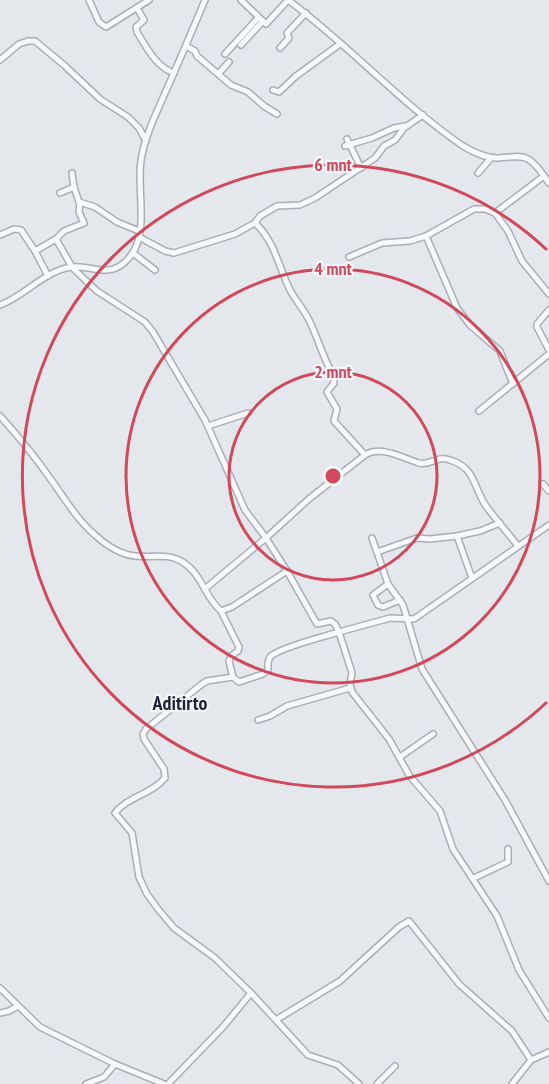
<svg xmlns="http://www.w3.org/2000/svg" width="549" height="1084" font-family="'PT Sans Narrow',sans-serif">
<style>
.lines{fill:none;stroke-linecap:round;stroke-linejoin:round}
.street-casing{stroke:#a9aeb7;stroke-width:8}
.street{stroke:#f7f8fa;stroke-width:5}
.ring{fill:none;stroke:#d1495b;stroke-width:3}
.labels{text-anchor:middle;stroke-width:4.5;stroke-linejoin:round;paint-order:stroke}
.quarter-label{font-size:20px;font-weight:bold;fill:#1d2536;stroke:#f4f6f9}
.centre{fill:#d1495b;stroke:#f4f6f9;stroke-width:3}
.ring-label{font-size:18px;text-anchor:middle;font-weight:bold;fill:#d1495b;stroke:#f4f6f9;stroke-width:4.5;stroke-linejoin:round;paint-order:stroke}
</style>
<rect width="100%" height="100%" fill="#e4e7ec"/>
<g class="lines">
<defs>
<g id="street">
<path d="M89,0L99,22L106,27L149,0"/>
<path d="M241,0L266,24L288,0"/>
<path d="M288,0C349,45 400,103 463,146C473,152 485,158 497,158C507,158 519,154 528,159C537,164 543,175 549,183"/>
<path d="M137,8L144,20L136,27L137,32C147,48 156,67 174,73"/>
<path d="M241,45L262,22"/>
<path d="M186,46L195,51L197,56L231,85L248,92L264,106L277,114"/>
<path d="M280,48L289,38L287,33L306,13"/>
<path d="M225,54L258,18"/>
<path d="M0,60L19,44L28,41H35L64,65L100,99L128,117L139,128L146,141"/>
<path d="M219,73L229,62"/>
<path d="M273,90L279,92L296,76L340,44"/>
<path d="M347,139L361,168"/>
<path d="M345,146L372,138L394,128L405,126"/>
<path d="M72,173L74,187"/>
<path d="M478,173L491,158"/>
<path d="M544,176L495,213L508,231L522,261L549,294"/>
<path d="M60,193L74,187L79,202L95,207L117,222L139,231"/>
<path d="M255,223L260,216L277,206L300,205L315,198L375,158L384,146L395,140L404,128L423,115"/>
<path d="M0,235L14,229L21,230L35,251L48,276"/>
<path d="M426,236L457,308L470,325L500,351L513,384"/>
<path d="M139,237L165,251L174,253L235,234L255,223C274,240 279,267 289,288C295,300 303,308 309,320C318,338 323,358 333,375L334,383L327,392L337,409L334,421L365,455"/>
<path d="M56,239L72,267L80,275L97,291L145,322L153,332L205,420L245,510L266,538L206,588"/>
<path d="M35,251L56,239L64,231L84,223L79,212L80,203"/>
<path d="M133,253L155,270"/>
<path d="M349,257L382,243L410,241L426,236L474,209H485L495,213"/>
<path d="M0,305C25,296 45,270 72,267C91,265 108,278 125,262C152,238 136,193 141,161C144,138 156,114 165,93C179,62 192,31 205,0"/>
<path d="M549,310L537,324V327L549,350"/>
<path d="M479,411L549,354"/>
<path d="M0,416C19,437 36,458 52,481C65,499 78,521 95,535C106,545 121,555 136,556C151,558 168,553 181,561C203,574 204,597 221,611L232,607L287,571L317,624L331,621L335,624L339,632C323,637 282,647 271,656C267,660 268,665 268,670L263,674L239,682L233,677"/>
<path d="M208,426L248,413"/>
<path d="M543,484L549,491"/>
<path d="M549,525L414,619L390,618L339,632L352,673L350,684L352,692L389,739L409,775L440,811L453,849L497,916L519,970L549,1018"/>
<path d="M457,536L480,531L500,523"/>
<path d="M372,538L388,584L403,605L422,669L505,800L549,881"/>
<path d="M377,552L417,538L430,539L457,536L472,578"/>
<path d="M287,571L266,538L310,498L365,455C382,445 402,458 419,463C430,466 438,455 450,460C476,468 473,487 486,506C496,520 508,533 518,546"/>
<path d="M388,584L373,595L378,605L383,607L400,600"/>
<path d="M221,611L239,647L238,651L231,656L229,661L233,677L207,681L202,684L146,729L143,734L144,739L164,769L165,778C152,794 127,797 115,813L132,833L139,877L147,894L158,909L174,928L215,958L251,993"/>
<path d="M258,720L270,716L287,706L350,688"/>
<path d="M400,757L433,734"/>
<path d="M474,878L508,862V849"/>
<path d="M0,988L40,1027L115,1064"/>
<path d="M0,1013L9,1011L18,1006"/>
<path d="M276,1020L340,981L399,927L409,921L459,984L512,1031L531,1060"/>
<path d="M86,1084L104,1077L115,1064L164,1084"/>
<path d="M168,1084L223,1027L251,993L308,1055L338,1065L359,1084"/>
<path d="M377,1084L395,1066"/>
<path d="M512,1084L531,1060L549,1052"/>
</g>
</defs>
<!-- street casing -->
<use href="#street" class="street-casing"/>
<!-- street -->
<use href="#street" class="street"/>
</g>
<!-- distance rings -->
<g class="ring">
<circle cx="333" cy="476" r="104"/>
<circle cx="333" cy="476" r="207"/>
<path d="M547 702A311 311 0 1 1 547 250"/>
</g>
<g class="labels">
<!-- quarter labels -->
<g class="quarter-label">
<text x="180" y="710">Aditirto</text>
</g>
</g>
<circle cx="333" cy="476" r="9" class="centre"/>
<g class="ring-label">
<text x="333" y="171">6 mnt</text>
<text x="333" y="275">4 mnt</text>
<text x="333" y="378">2 mnt</text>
</g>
</svg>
